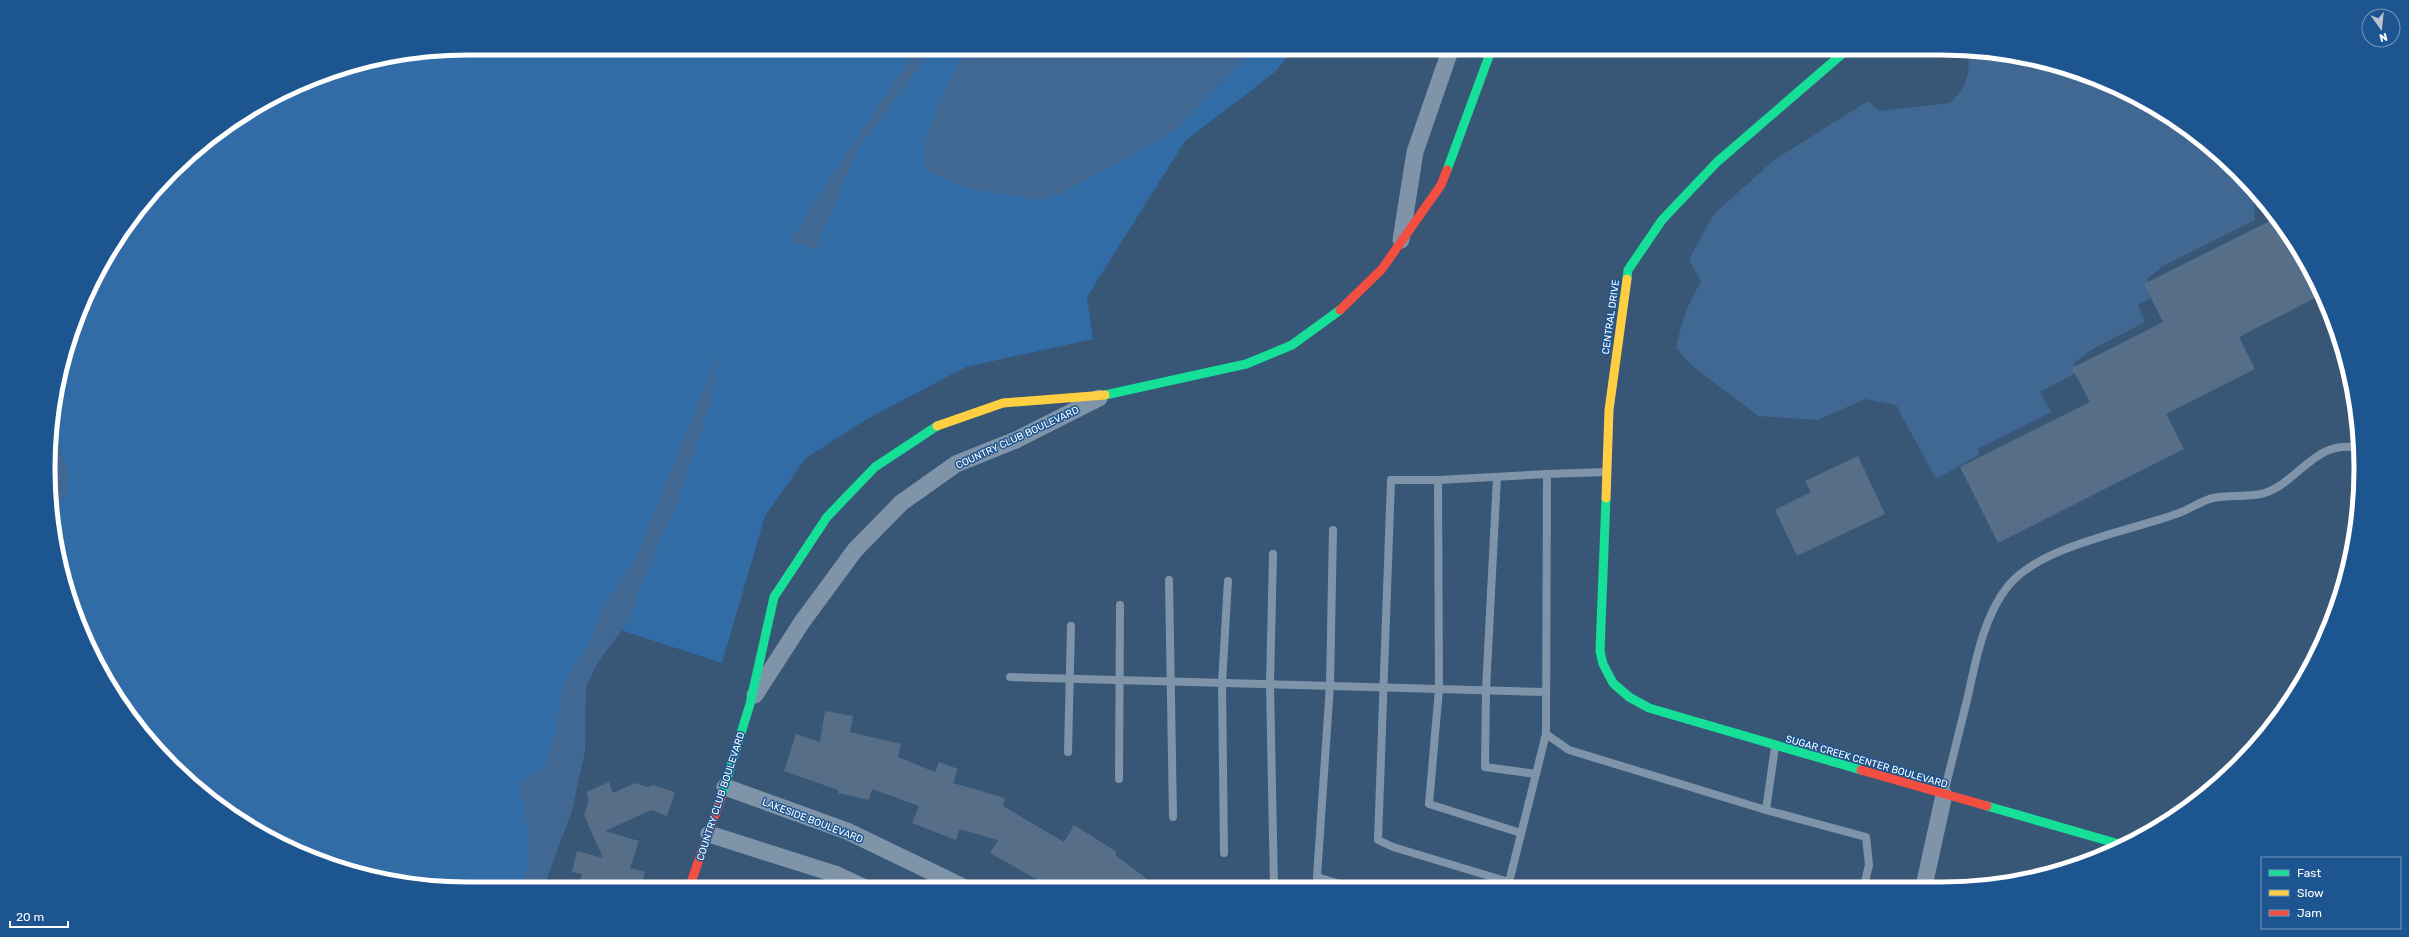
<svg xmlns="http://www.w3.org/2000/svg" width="2409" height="937" font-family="Rubik,sans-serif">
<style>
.green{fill:#316ca7}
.water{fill:#406892}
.building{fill:#566e88}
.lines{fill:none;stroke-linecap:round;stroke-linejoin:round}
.lane{stroke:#7f94a9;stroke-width:8}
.street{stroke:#7f94a9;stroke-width:17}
.fast{stroke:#16e098;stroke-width:9}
.slow{stroke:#ffcf43;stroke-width:9}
.jam{stroke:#f24e42;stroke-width:9}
.labels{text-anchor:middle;stroke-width:3;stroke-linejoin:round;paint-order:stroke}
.street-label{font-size:10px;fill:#fff;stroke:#1d5591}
.rim{fill:none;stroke:#fff;stroke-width:5}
</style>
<rect width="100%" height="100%" fill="#385676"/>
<!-- green -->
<path class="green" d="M469,48H1294L1275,72L1185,141L1087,297L1093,339L966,367L867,419L806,458L765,516L722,663L608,626L573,693L534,889H468L359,875L283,846L213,802L171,766L119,702L80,629L56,551L49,496L52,413L70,333L104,258L152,191L191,152L258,104L333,70L387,56Z"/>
<!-- water -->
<g class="water">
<path d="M917,48H933L893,104L859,146L815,251L791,240L834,172Z"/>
<path d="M974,48H1255L1175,131L1063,193L1040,200L966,188L928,172L923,157L927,133L958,64Z"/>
<path d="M1968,52L2050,62L2127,91L2197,135L2253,188L2255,220L2163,266L2147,279L2155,296L2138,305L2145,322L2091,350L2073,364L2078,372L2040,392L2051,412L1978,449L1980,454L1936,479L1896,405L1865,399L1818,420L1758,416L1690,364L1676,348C1681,324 1688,302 1701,282L1689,259L1714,214L1774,160L1868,101L1879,111L1950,103C1967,86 1970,76 1968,52Z"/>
<path d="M720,349L710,406L674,511L638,592L631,618L598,662L586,687L585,751L572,811L543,889H517C520,882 527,874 528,867C533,843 522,806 520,781L545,767L550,748L556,734L560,697L569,673L586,647L608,599L635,560Z"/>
<path d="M51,421L70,478L66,498L50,505Z"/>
</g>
<!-- building -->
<g class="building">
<path d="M2276,218L2305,258L2321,295L2239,337L2255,369L2166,414L2184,449L1998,543L1960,467L2090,402L2072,368L2163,322L2144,284Z"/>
<path d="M1858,456L1885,514L1797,556L1775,510L1811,492L1805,481Z"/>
<path d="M825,711L853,716L850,732L901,744L898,757L935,772L939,762L958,769L953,783L1005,798L1003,806L1064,842L1074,825L1117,852L1115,855L1158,887L1052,888L990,853L998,840L959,829L956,840L912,823L919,806L872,789L869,800L838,793V790L784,771L796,734L820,742Z"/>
<path d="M609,782L613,793L635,783L647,787L653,785L675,792L667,816L651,810L605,831L639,841L630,868L645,872L641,889H578L582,874L572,872L577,851L603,858L584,815L589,800L586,792Z"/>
</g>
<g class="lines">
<!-- lane -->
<g class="lane">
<path d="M1606,472L1547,474L1546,734L1569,750L1766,810"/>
<path d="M1497,477L1486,690L1485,767L1536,774"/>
<path d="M1438,480H1391L1378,840L1393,847L1509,882"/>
<path d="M1333,530L1330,685L1317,877L1350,887"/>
<path d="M1273,554L1270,684L1274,887"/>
<path d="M1169,580L1173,817"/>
<path d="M1010,677L1546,692"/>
<path d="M1775,747L1766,810L1866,837L1869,865L1864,886"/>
<path d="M1068,752L1071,626"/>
<path d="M1119,779L1120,605"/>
<path d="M1944,793C1952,761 1960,728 1968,696C1976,659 1984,616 2008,586C2041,545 2131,531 2179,513C2190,509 2201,501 2213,498C2228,495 2245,497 2261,494C2298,485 2314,438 2359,448"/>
<path d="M1521,833L1429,804L1439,689L1438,480L1547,474"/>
<path d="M1224,853L1222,683L1228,581"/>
<path d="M1994,885L1995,883L2001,884"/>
<path d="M1508,886L1546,734"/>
</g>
<!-- street -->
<g class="street">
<path d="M1401,240L1415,152L1451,48"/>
<path d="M755,695L802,622L855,550L901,503L956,464L1016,440L1099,398"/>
<path d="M725,787L847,831L965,888"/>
<path d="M709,834L835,874L865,888"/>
<path d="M1924,886L1944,795"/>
</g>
<!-- fast -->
<g class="fast">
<path d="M1447,170L1492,48"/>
<path d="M1627,279L1628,270L1662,220L1717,162L1849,48"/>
<path d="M1105,395L1246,364L1292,345L1340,310"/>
<path d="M1606,498L1600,651L1603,664L1613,683L1629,697L1649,708L1861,770"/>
<path d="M722,795L750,704L774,597L827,517L875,467L937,426"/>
<path d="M1987,806L2126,846"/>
</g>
<!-- slow -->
<g class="slow">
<path d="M937,426L1003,403L1105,395"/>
<path d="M1606,498L1609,410L1627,279"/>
</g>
<!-- jam -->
<g class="jam">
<path d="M1340,310L1382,269L1441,185L1447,170"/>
<path d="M1861,770L1987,806"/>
<path d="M689,888L722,795"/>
</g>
</g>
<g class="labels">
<!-- street labels -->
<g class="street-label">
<text transform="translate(1610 317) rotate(-82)" y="4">CENTRAL DRIVE</text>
<text transform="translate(1017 437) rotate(-25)" y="4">COUNTRY CLUB BOULEVARD</text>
<text transform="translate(1867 761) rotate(16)" y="4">SUGAR CREEK CENTER BOULEVARD</text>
<text transform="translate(720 796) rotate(-72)" y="4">COUNTRY CLUB BOULEVARD</text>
<text transform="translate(813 820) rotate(21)" y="4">LAKESIDE BOULEVARD</text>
</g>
</g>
<!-- crop -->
<path d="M0 0H2409V937H0ZM468 55H1941A413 413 0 0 1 2354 468V469A413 413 0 0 1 1941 882H468A413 413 0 0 1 55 469V468A413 413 0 0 1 468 55Z" fill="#1d5591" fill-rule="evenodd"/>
<path class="rim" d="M468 55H1941A413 413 0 0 1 2354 468V469A413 413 0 0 1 1941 882H468A413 413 0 0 1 55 469V468A413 413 0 0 1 468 55Z"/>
<!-- legend -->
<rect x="2261" y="857" width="140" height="72" fill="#1d5591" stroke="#7799bd"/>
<rect x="2269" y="870" width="20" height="6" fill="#16e098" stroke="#7799bd"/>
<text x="2297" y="877" font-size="12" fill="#ffffff">Fast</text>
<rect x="2269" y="890" width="20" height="6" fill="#ffcf43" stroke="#7799bd"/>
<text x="2297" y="897" font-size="12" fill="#ffffff">Slow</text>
<rect x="2269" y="910" width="20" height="6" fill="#f24e42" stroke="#7799bd"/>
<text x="2297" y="917" font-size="12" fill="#ffffff">Jam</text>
<!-- north arrow -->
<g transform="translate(2381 28) rotate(165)"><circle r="19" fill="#1d5591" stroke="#7799bd"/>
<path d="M0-3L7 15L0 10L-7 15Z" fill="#b9c4cf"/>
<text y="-6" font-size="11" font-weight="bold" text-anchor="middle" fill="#ffffff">N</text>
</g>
<!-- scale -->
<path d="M10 921v6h58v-6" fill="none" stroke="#ffffff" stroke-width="2"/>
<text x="16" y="921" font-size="12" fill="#ffffff" stroke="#1d5591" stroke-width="3" paint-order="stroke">20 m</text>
</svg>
